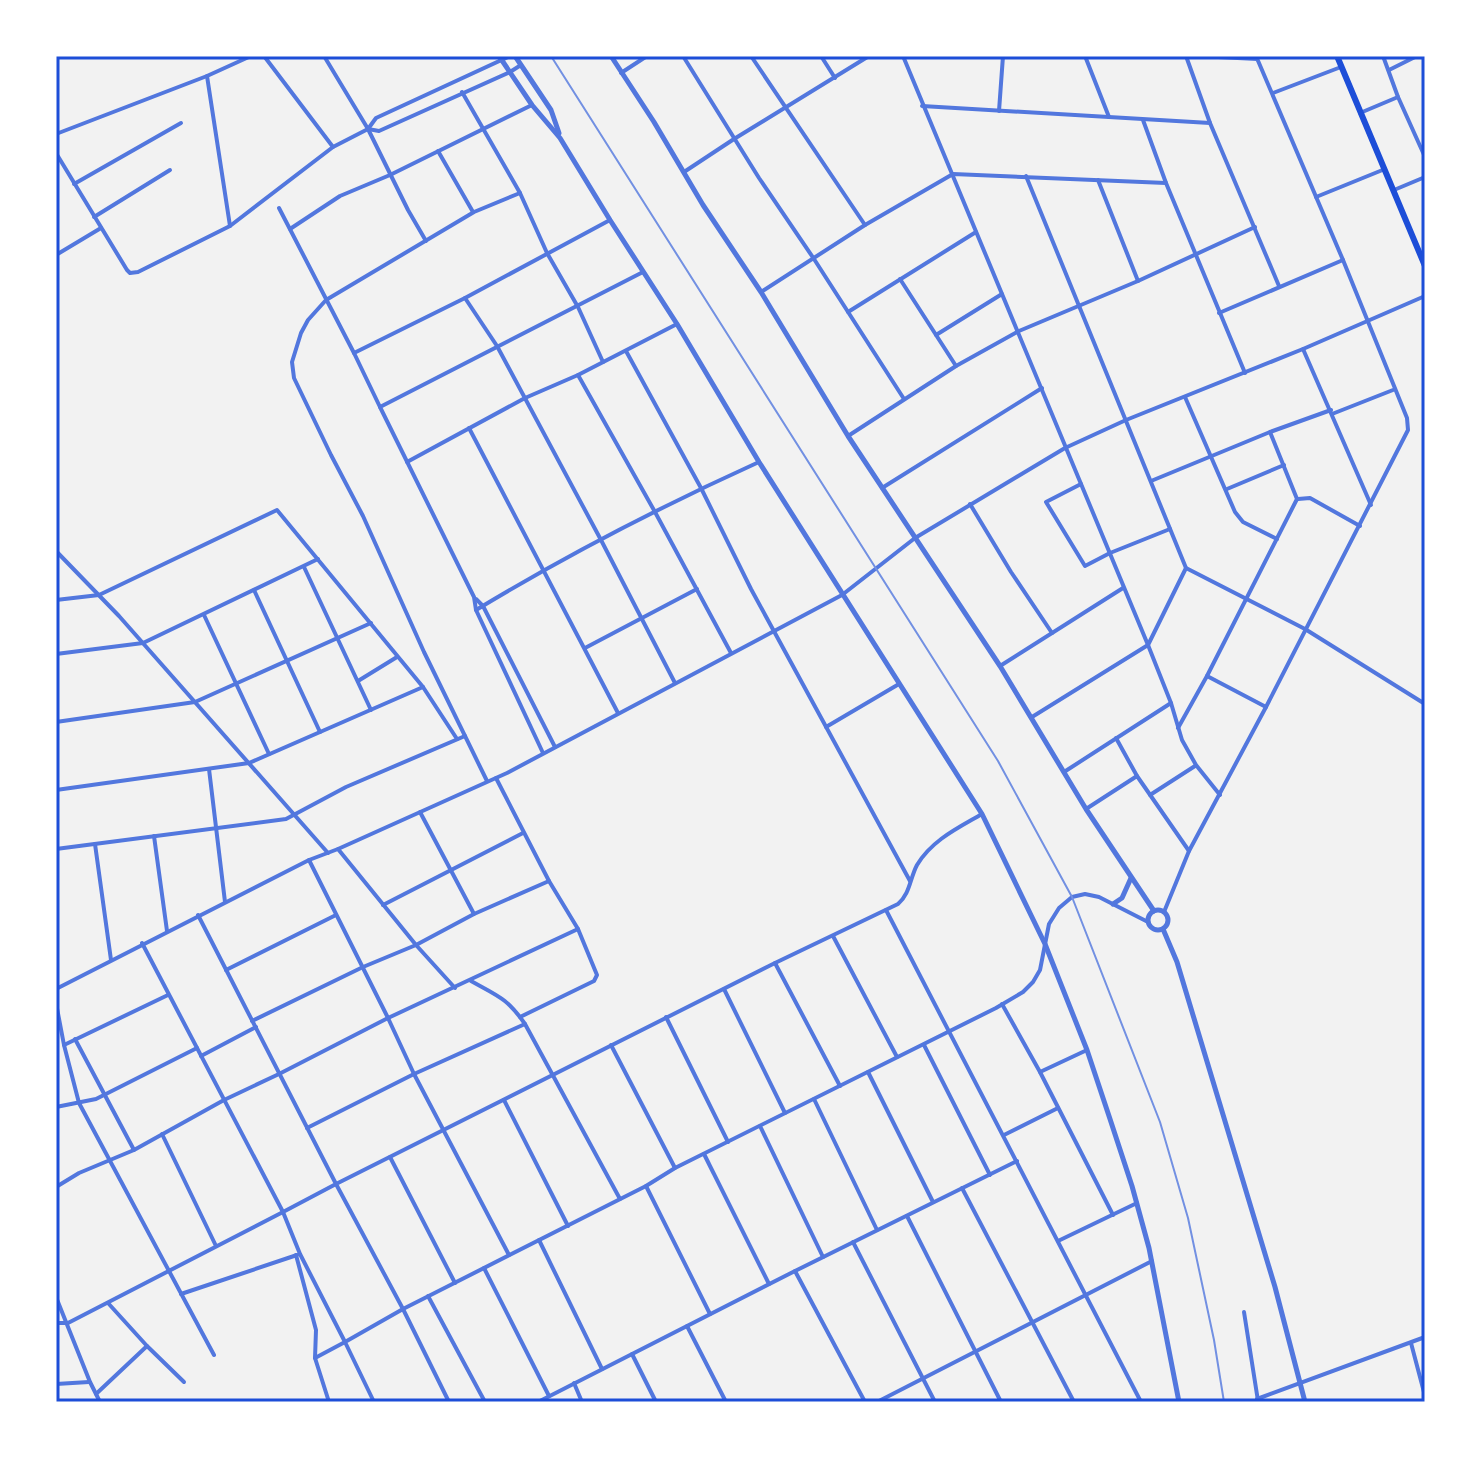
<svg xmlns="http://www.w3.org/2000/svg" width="1481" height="1458" font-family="'Open Sans',sans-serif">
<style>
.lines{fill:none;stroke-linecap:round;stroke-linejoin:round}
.minor{stroke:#5277de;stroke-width:4}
.tertiary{stroke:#5277de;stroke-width:5}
.secondary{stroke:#1d4ed8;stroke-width:6}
.rail{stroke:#7290e2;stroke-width:2}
.neatline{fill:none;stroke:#1d4ed8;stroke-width:3}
</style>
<rect width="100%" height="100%" fill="#f2f2f2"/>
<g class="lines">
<!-- minor -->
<g class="minor">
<path d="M264,56L333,147"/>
<path d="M324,56L368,129L408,210L426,241"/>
<path d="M683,56L759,178L814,259L904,399"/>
<path d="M751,56L865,225"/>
<path d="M821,56L835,78"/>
<path d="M903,56L1148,645L1171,703L1182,740L1196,765L1220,795"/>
<path d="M1085,56L1109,117"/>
<path d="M1186,56L1210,123L1279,286"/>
<path d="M1199,56L1257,59"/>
<path d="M1383,56L1398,97L1425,157"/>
<path d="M1389,70L1417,56"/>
<path d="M621,73L647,56"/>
<path d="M207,76L230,226"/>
<path d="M462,92L520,193"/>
<path d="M1273,93L1341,67"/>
<path d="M922,106L1210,123"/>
<path d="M999,111L1003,56"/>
<path d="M1360,113L1398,97"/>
<path d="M1143,120L1166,183L1245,373"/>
<path d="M368,129L379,131L510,72L521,65"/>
<path d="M56,134L207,76L251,56"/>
<path d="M438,151L473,212"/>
<path d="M56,153L127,270L130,273L138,272L230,226L333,147L368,129L376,118L510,56"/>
<path d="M684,172L734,139L869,56"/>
<path d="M1026,176L1186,568L1305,629L1425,704"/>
<path d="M1098,180L1138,281"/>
<path d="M74,184L181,123"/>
<path d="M1394,190L1425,177"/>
<path d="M1316,197L1385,169"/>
<path d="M279,208L354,353"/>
<path d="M94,217L170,170"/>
<path d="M290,229L340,196L390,175L532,105"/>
<path d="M56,255L101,228"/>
<path d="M900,279L956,366"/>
<path d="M761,292L865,225L953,174L1166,183"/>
<path d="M465,298L497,346L601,540L675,683"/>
<path d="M848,312L976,232"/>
<path d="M1219,313L1343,260"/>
<path d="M936,335L1002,294"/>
<path d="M1303,349L1371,505"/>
<path d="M626,351L701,488L751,589L910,881"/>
<path d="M578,375L655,512L731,653"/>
<path d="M1185,397L1235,512L1243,522L1277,539"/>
<path d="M380,407L354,353L465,298L610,220"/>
<path d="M1332,414L1393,390"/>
<path d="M469,428L618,713"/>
<path d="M848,436L956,366L1019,331L1138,281L1255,227"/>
<path d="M407,462L525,398L578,375L677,324"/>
<path d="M1151,481L1270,432L1331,410"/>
<path d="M1081,484L1046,502L1085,566L1110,553L1170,529"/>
<path d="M882,488L1042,388"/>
<path d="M1227,489L1284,465"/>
<path d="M1298,499L1310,498L1360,526"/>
<path d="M970,504L1011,572L1052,633"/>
<path d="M56,551L119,616L328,853"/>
<path d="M304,567L371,710"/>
<path d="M254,590L320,732"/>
<path d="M476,599L483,606L555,747"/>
<path d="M56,600L99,595L277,510L423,687L457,739"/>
<path d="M476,610C567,555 662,506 759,462"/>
<path d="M204,615L269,754"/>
<path d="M585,648L697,589"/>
<path d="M56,654L143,643L318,559"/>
<path d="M1000,666L1123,588"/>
<path d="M1207,676L1266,707"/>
<path d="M358,681L397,657"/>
<path d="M1032,717L1148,645L1186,568"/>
<path d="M56,722L195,702L371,623"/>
<path d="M826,727L899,684"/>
<path d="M1178,728L1207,676L1297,499L1270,432"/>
<path d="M1116,738L1137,776"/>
<path d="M543,753L476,610L474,597L380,407L643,272"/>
<path d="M209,769L225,902"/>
<path d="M1064,772L1171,703"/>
<path d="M496,778L549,881L578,929L597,975L594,981L520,1017"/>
<path d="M487,781L424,652L363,516L331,455L294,378L292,362L301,333L308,320L326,300L474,212L520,193L547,253L578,307L603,362"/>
<path d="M56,790L249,763L423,687"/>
<path d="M1150,795L1195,766"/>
<path d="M1086,809L1137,776L1189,851"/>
<path d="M420,812L474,914"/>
<path d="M154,836L167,931"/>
<path d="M95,844L111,960"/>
<path d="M56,849L286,819L346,787L465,736"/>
<path d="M338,849L416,945L455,988"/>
<path d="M309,860L388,1018L414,1074L509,1255"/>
<path d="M383,905L523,833"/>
<path d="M886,910L1141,1402"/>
<path d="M1164,912L1189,851L1266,707L1408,430L1407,418L1343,260L1256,56"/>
<path d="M198,915L336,1184L283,1212L300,1254L345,1342L315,1358"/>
<path d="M833,936L897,1057"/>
<path d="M775,963L840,1086"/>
<path d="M226,970L336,915"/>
<path d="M471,981C498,996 507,998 525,1024L620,1199"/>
<path d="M56,989L309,860L338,849L507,773L842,595L915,538L1065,448L1126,420L1303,349L1425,296"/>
<path d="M724,989L785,1113"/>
<path d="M56,1003L64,1045L79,1103L214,1355"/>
<path d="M1002,1004L1040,1072L1113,1215"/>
<path d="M666,1017L728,1142"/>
<path d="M252,1021L363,967L416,945L474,914L549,881"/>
<path d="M75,1039L134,1150"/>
<path d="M64,1045L168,995"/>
<path d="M611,1045L675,1168L996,1008L1023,992L1033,982L1040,970L1049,924L1059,908L1072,897L1085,894L1099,897L1148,922"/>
<path d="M924,1045L990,1175"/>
<path d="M201,1056L256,1027"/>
<path d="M868,1072L933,1202"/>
<path d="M1040,1072L1087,1050"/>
<path d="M814,1099L877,1230"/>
<path d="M504,1100L568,1226"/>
<path d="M56,1107L96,1099L197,1048"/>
<path d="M760,1126L823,1257"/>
<path d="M307,1128L414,1074L525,1024"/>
<path d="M162,1134L216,1246"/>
<path d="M1004,1135L1058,1108"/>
<path d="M704,1154L769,1284"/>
<path d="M390,1157L455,1283"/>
<path d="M646,1186L675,1168"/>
<path d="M56,1187L79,1173L134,1150L224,1100L279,1074L388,1018L578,929"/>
<path d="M962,1188L1074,1402"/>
<path d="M907,1216L1001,1402"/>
<path d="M539,1240L602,1369"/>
<path d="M1058,1241L1137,1203"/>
<path d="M853,1242L935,1402"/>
<path d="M296,1255L316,1330L315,1358L329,1402"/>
<path d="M484,1268L549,1396"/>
<path d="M795,1271L865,1402"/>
<path d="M181,1294L297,1255"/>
<path d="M428,1296L485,1402"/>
<path d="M56,1297L90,1382L100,1402"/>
<path d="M108,1303L147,1346L184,1382"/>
<path d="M1244,1312L1258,1401"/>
<path d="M56,1323H68L283,1212L142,943"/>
<path d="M687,1326L726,1402"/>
<path d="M1411,1343L1425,1396"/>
<path d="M632,1354L656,1402"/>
<path d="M574,1383L582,1402"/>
<path d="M56,1384L89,1382"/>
<path d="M96,1394L147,1346"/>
<path d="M1257,1399L1425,1337"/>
<path d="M374,1402L345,1342L403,1309L646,1186L710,1314"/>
<path d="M449,1402L403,1309L336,1184L775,963L898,904C910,894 910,878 917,865C932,840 958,828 982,814"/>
<path d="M538,1402L795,1271L1017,1161"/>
<path d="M877,1402L1152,1261"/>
</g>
<!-- tertiary -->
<g class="tertiary">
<path d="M499,56L532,105L560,138L610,220L677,324L759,462L982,814L1045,944L1087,1050L1110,1119L1132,1186L1149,1248L1179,1402"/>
<path d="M515,56L551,110L559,133"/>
<path d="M611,56L654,122L703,205L761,292L848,436L1000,666L1086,809L1154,911"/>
<path d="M1113,904L1122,898L1131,878"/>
<circle cx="1158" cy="920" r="10"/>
<path d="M1163,929L1177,962L1275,1287L1305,1402"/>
</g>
<!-- secondary -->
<path class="secondary" d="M1337,56L1425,266"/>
<!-- rail -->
<path class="rail" d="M551,56L998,761L1072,897L1160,1122L1188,1218L1214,1340L1224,1402"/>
</g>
<!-- border -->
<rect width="1481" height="1458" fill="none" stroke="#ffffff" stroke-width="116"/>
<rect x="58" y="58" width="1365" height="1342" class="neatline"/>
</svg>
